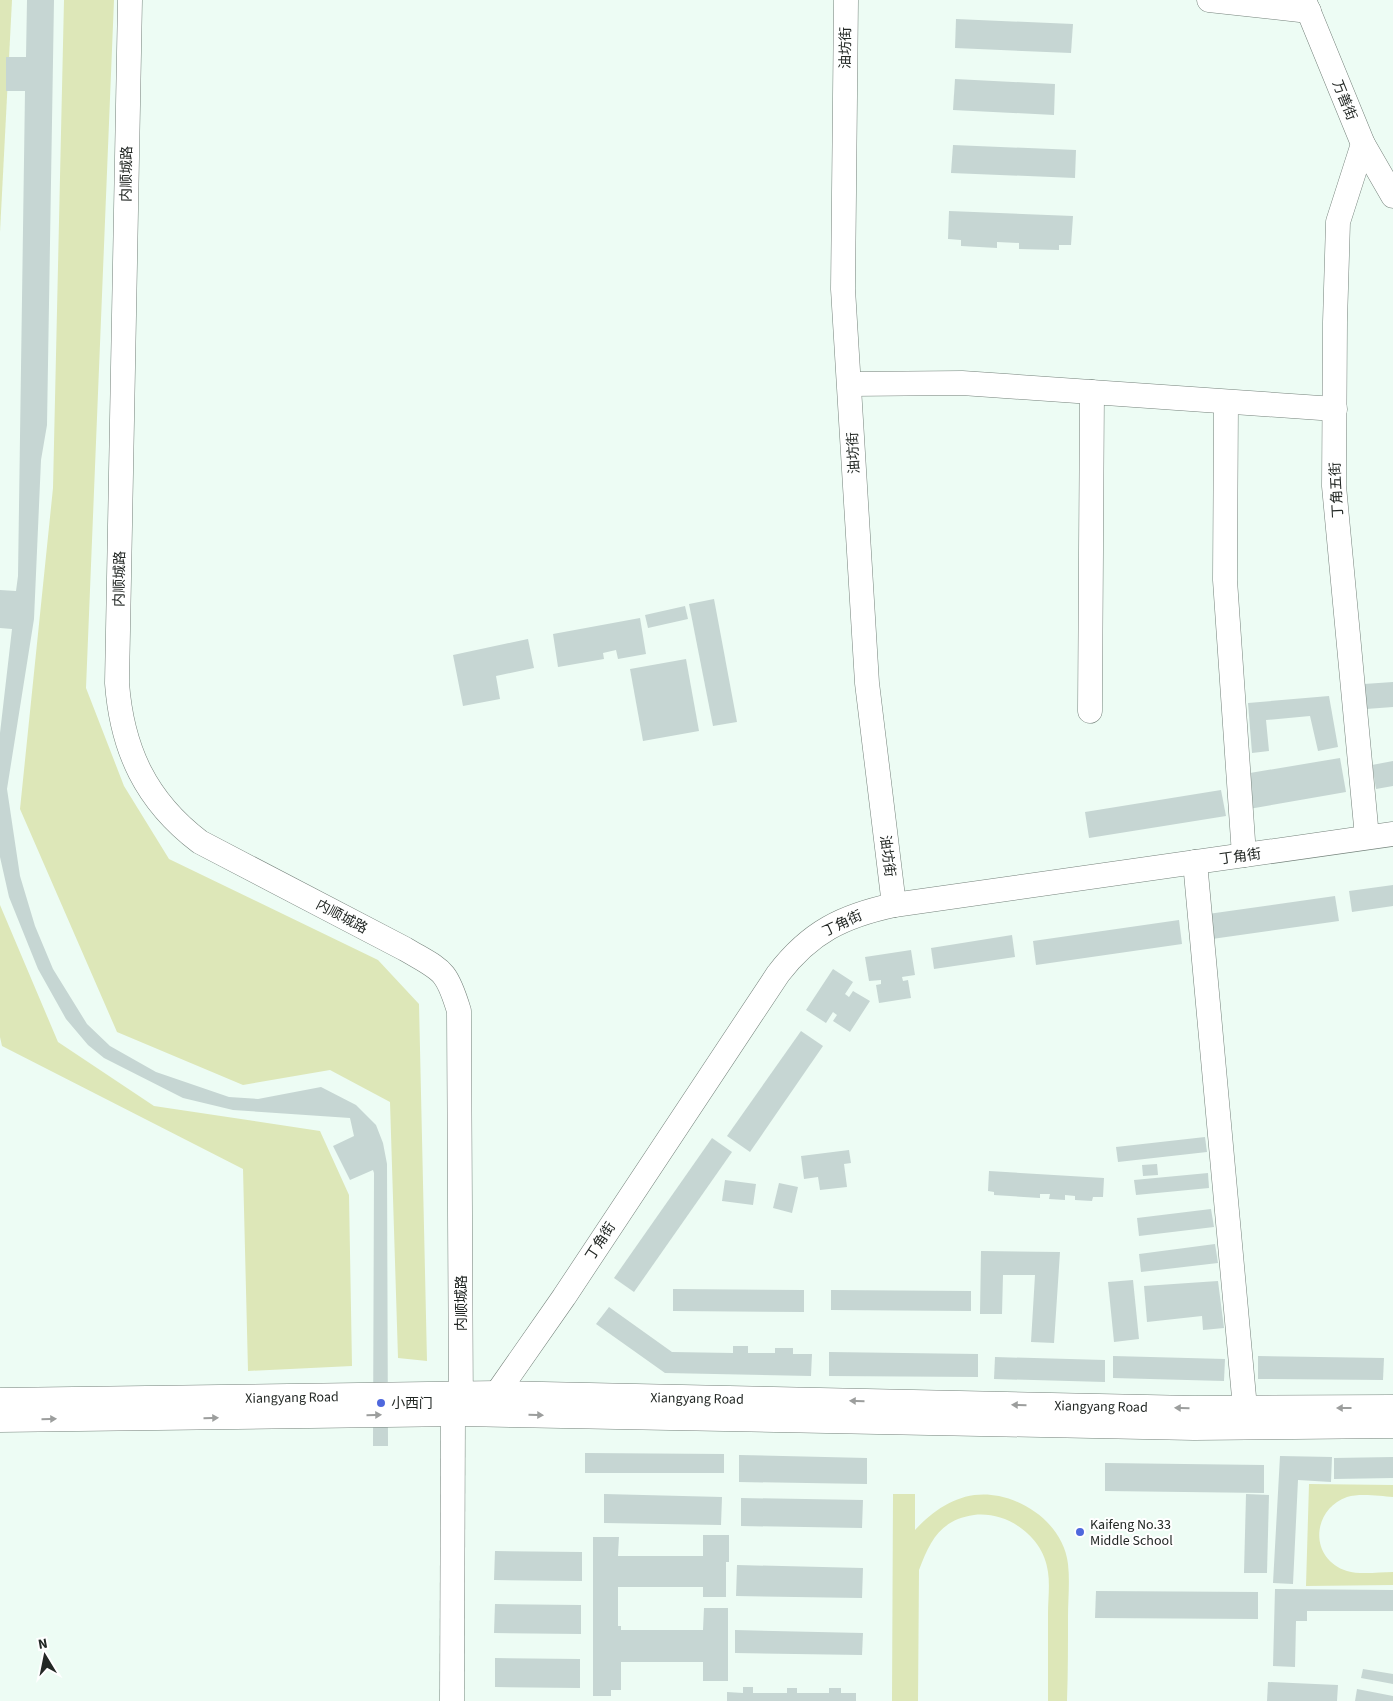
<svg xmlns="http://www.w3.org/2000/svg" width="1393" height="1701" font-family="'Source Sans 3','Noto Sans SC',sans-serif">
<style>
.green{fill:#dde7b8}
.building{fill:#c6d6d3}
.lines{fill:none;stroke-linecap:round;stroke-linejoin:round}
.minor-casing{stroke:#75827b;stroke-width:25}
.minor{stroke:#fff;stroke-width:24}
.oneway{fill:#9c9e9d}
.poi-dot{fill:#4f68dd;stroke:#fff;stroke-width:2}
.labels{text-anchor:middle;stroke-width:4;stroke-linejoin:round;paint-order:stroke}
.street-label{font-size:14px;fill:#232825;stroke:#fff}
.poi-label{font-size:14px;fill:#232825;stroke:#fff;text-anchor:start}
</style>
<rect width="100%" height="100%" fill="#edfcf4"/>
<!-- green -->
<g class="green">
<path d="M0,0H12L0,232Z"/>
<path d="M64,0H114L86,688L124,786L169,859L378,960L419,1004L427,1361L398,1358L390,1102L330,1070L243,1085L117,1032L20,809L53,488Z"/>
<path d="M0,905L58,1042L154,1106L320,1131L349,1195L352,1366L248,1371L243,1169L2,1046L0,1037Z"/>
<path d="M1309,1484L1393,1485V1497C1380,1496 1360,1493 1347,1497C1311,1510 1309,1559 1347,1571C1360,1575 1379,1572 1393,1572V1585L1306,1586Z"/>
<path d="M893,1494H915V1530C937,1506 965,1489 999,1496C1032,1503 1064,1529 1068,1564C1070,1581 1068,1600 1068,1617C1068,1645 1068,1673 1067,1701H1048C1048,1672 1048,1643 1048,1614C1048,1600 1050,1585 1048,1572C1044,1537 1008,1511 974,1515C940,1520 930,1541 919,1570L918,1701H892Z"/>
</g>
<!-- building -->
<g class="building">
<path d="M27,0H54L47,425L41,460L34,619L7,789L20,876L35,926L53,969L87,1024L110,1046L156,1072L229,1097L258,1099L321,1087L356,1105L376,1125L383,1143L387,1164L388,1446H373L374,1173L373,1170L350,1180L333,1146L354,1136L350,1118L233,1110L183,1098L104,1058L88,1045L66,1019L38,969L9,897L0,857V733L12,629L0,628V590L16,591L18,576L25,91H6V57H26Z"/>
<path d="M956,19L1073,24L1071,53L955,48Z"/>
<path d="M955,79L1055,84L1054,115L953,110Z"/>
<path d="M953,145L1076,150L1075,178L951,173Z"/>
<path d="M949,211L1073,216L1071,245H1059V250L1019,249V243L997,242V248L961,246V240L948,239Z"/>
<path d="M714,599L737,722L713,726L689,604Z"/>
<path d="M685,606L688,619L648,628L645,615Z"/>
<path d="M640,618L646,654L618,659L616,650L603,653L604,659L558,667L553,634Z"/>
<path d="M528,639L534,668L496,676L500,699L463,706L453,655Z"/>
<path d="M686,659L699,731L643,741L630,669Z"/>
<path d="M1393,682V707L1366,709L1364,684Z"/>
<path d="M1329,696L1338,747L1318,751L1310,716L1266,720L1269,751L1252,753L1248,703Z"/>
<path d="M1340,758L1346,792L1249,809L1244,774Z"/>
<path d="M1393,761V786L1376,789L1372,765Z"/>
<path d="M1221,790L1226,816L1089,838L1085,812Z"/>
<path d="M1393,885V906L1352,912L1349,891Z"/>
<path d="M1335,896L1339,921L1212,939L1208,914Z"/>
<path d="M1179,920L1182,944L1036,965L1033,941Z"/>
<path d="M1012,935L1015,957L934,969L931,948Z"/>
<path d="M911,950L915,975L902,977L903,981L908,980L911,998L879,1003L876,985L881,984V980L869,981L865,957Z"/>
<path d="M833,969L853,982L845,994L849,997L853,991L870,1001L850,1032L833,1021L837,1015L833,1012L826,1023L806,1010Z"/>
<path d="M801,1031L823,1046L750,1152L727,1136Z"/>
<path d="M1205,1137L1207,1152L1118,1162L1116,1147Z"/>
<path d="M712,1138L732,1152L634,1292L614,1278Z"/>
<path d="M849,1150L851,1163L844,1164L847,1187L820,1190L818,1177L804,1179L801,1156Z"/>
<path d="M1157,1164L1158,1175L1143,1176L1142,1165Z"/>
<path d="M989,1171L1104,1178L1103,1197H1093L1092,1201L1075,1200V1196L1065,1195V1200L1049,1199L1050,1194H1040V1198L994,1195V1192L988,1191Z"/>
<path d="M1208,1173L1209,1188L1136,1195L1134,1180Z"/>
<path d="M725,1180L756,1184L753,1205L722,1201Z"/>
<path d="M779,1183L798,1187L792,1213L773,1208Z"/>
<path d="M1211,1209L1214,1227L1139,1236L1137,1218Z"/>
<path d="M1215,1244L1218,1263L1141,1272L1139,1254Z"/>
<path d="M981,1251L1060,1252L1054,1343L1031,1342L1035,1275H1003L1002,1314H980Z"/>
<path d="M1133,1280L1139,1339L1114,1342L1108,1282Z"/>
<path d="M1218,1281L1224,1328L1203,1330L1202,1316L1147,1322L1144,1286Z"/>
<path d="M673,1289L804,1290V1312L673,1311Z"/>
<path d="M831,1290L971,1291V1311L831,1310Z"/>
<path d="M609,1307L672,1352L733,1353V1346H748V1353H775V1348H793V1354H812L811,1376L665,1373L596,1324Z"/>
<path d="M829,1352L978,1354V1377L829,1376Z"/>
<path d="M1113,1356L1225,1359L1224,1381L1113,1378Z"/>
<path d="M1258,1356L1384,1358L1383,1380L1258,1379Z"/>
<path d="M995,1357L1105,1360V1382L994,1379Z"/>
<path d="M585,1453L724,1454V1473H585Z"/>
<path d="M739,1455L867,1458V1484L739,1482Z"/>
<path d="M1280,1456L1332,1457L1331,1482L1298,1480L1293,1584L1273,1583Z"/>
<path d="M1393,1457V1478L1334,1479V1458Z"/>
<path d="M1105,1463L1264,1465V1493L1105,1491Z"/>
<path d="M604,1494L722,1497L721,1525L604,1523Z"/>
<path d="M1246,1494L1269,1495L1267,1573H1244Z"/>
<path d="M741,1498L863,1500L862,1528L741,1526Z"/>
<path d="M703,1535H729V1562H726V1597H703V1587H618V1626H621V1630H703L704,1608H728V1681H703V1662H621V1690H611V1696H593V1537H619L618,1556H703Z"/>
<path d="M495,1551L582,1552V1581L494,1580Z"/>
<path d="M737,1565L863,1568L862,1598L736,1596Z"/>
<path d="M1275,1589L1393,1590V1611H1307V1621H1296L1295,1667L1273,1666Z"/>
<path d="M1096,1591L1258,1592V1619L1095,1618Z"/>
<path d="M495,1604L581,1605V1634L494,1633Z"/>
<path d="M735,1630L863,1633L862,1655L735,1653Z"/>
<path d="M495,1658L580,1659V1688L495,1687Z"/>
<path d="M1363,1669L1393,1674V1684L1361,1678Z"/>
<path d="M1268,1682L1338,1685L1337,1701H1267Z"/>
<path d="M743,1687H753V1693H787V1688H797V1693H829V1688H841V1693H856V1701H727V1692L743,1693Z"/>
<path d="M1357,1689L1393,1696V1701H1355Z"/>
</g>
<g class="lines">
<defs>
<g id="minor">
<path d="M130,0L117,683C122,750 146,801 200,842L405,949C442,971 446,968 459,1011L461,1414"/>
<path d="M846,0L843,289L867,683L894,905"/>
<path d="M1209,0L1309,11"/>
<path d="M1304,0L1363,144L1393,196"/>
<path d="M1363,144L1338,222L1335,322L1334,486L1367,837"/>
<path d="M850,384L962,383L1335,409"/>
<path d="M1226,402L1225,580L1244,855"/>
<path d="M1090,711L1092,392"/>
<path d="M1195,862L1245,1408"/>
<path d="M497,1393L564,1297L778,974C810,932 843,916 894,905L1393,834"/>
<path d="M0,1400L497,1393L1194,1408L1393,1407"/>
<path d="M0,1420L461,1414L1194,1428L1393,1426"/>
<path d="M452,1701L453,1414"/>
</g>
</defs>
<!-- minor casing -->
<use href="#minor" class="minor-casing"/>
<!-- minor -->
<use href="#minor" class="minor"/>
</g>
<!-- one-way arrows -->
<defs><path id="oneway-solid" d="M-6-.8H1V-3.2L6.5 0L1 3.2V.8H-6Z" transform="scale(1.25)"/></defs>
<g class="oneway">
<use href="#oneway-solid" transform="translate(857 1401) rotate(-179)"/>
<use href="#oneway-solid" transform="translate(1019 1405) rotate(-179)"/>
<use href="#oneway-solid" transform="translate(1182 1408) rotate(-179)"/>
<use href="#oneway-solid" transform="translate(1344 1408) rotate(180)"/>
<use href="#oneway-solid" transform="translate(374 1415) rotate(-1)"/>
<use href="#oneway-solid" transform="translate(536 1415) rotate(1)"/>
<use href="#oneway-solid" transform="translate(211 1418) rotate(-1)"/>
<use href="#oneway-solid" transform="translate(49 1419) rotate(-1)"/>
</g>
<!-- markers -->
<g class="poi-dot">
<circle cx="381" cy="1403" r="5"/>
<circle cx="1080" cy="1532" r="5"/>
</g>
<g class="labels">
<!-- street labels -->
<g class="street-label">
<text transform="translate(845 48) rotate(-89)" y="5">油坊街</text>
<text transform="translate(1345 100) rotate(68)" y="5">万善街</text>
<text transform="translate(126 174) rotate(-89)" y="5">内顺城路</text>
<text transform="translate(853 453) rotate(-93)" y="5">油坊街</text>
<text transform="translate(1336 490) rotate(-93)" y="5">丁角五街</text>
<text transform="translate(119 579) rotate(-89)" y="5">内顺城路</text>
<text transform="translate(888 856) rotate(83)" y="5">油坊街</text>
<text transform="translate(1240 856) rotate(-8)" y="5">丁角街</text>
<text transform="translate(342 916) rotate(28)" y="5">内顺城路</text>
<text transform="translate(842 923) rotate(-25)" y="5">丁角街</text>
<text transform="translate(600 1241) rotate(-57)" y="5">丁角街</text>
<text transform="translate(461 1303) rotate(-90)" y="5">内顺城路</text>
<text transform="translate(292 1397) rotate(-1)" y="5">Xiangyang Road</text>
<text transform="translate(697 1398) rotate(1)" y="5">Xiangyang Road</text>
<text transform="translate(1101 1406) rotate(1)" y="5">Xiangyang Road</text>
</g>
<!-- poi labels -->
<g class="poi-label">
<text x="391" y="1408">小西门</text>
<text x="1090" y="1529">Kaifeng No.33<tspan x="1090" dy="16">Middle School</tspan></text>
</g>
</g>
<!-- north arrow -->
<g transform="translate(45 1656) rotate(350)" stroke="#ffffff" stroke-width="4" paint-order="stroke">
<path d="M0-4L9 19L0 12L-9 19Z" fill="#232825"/>
<text y="-8" font-size="14" font-weight="bold" text-anchor="middle" fill="#232825">N</text>
</g>
</svg>
